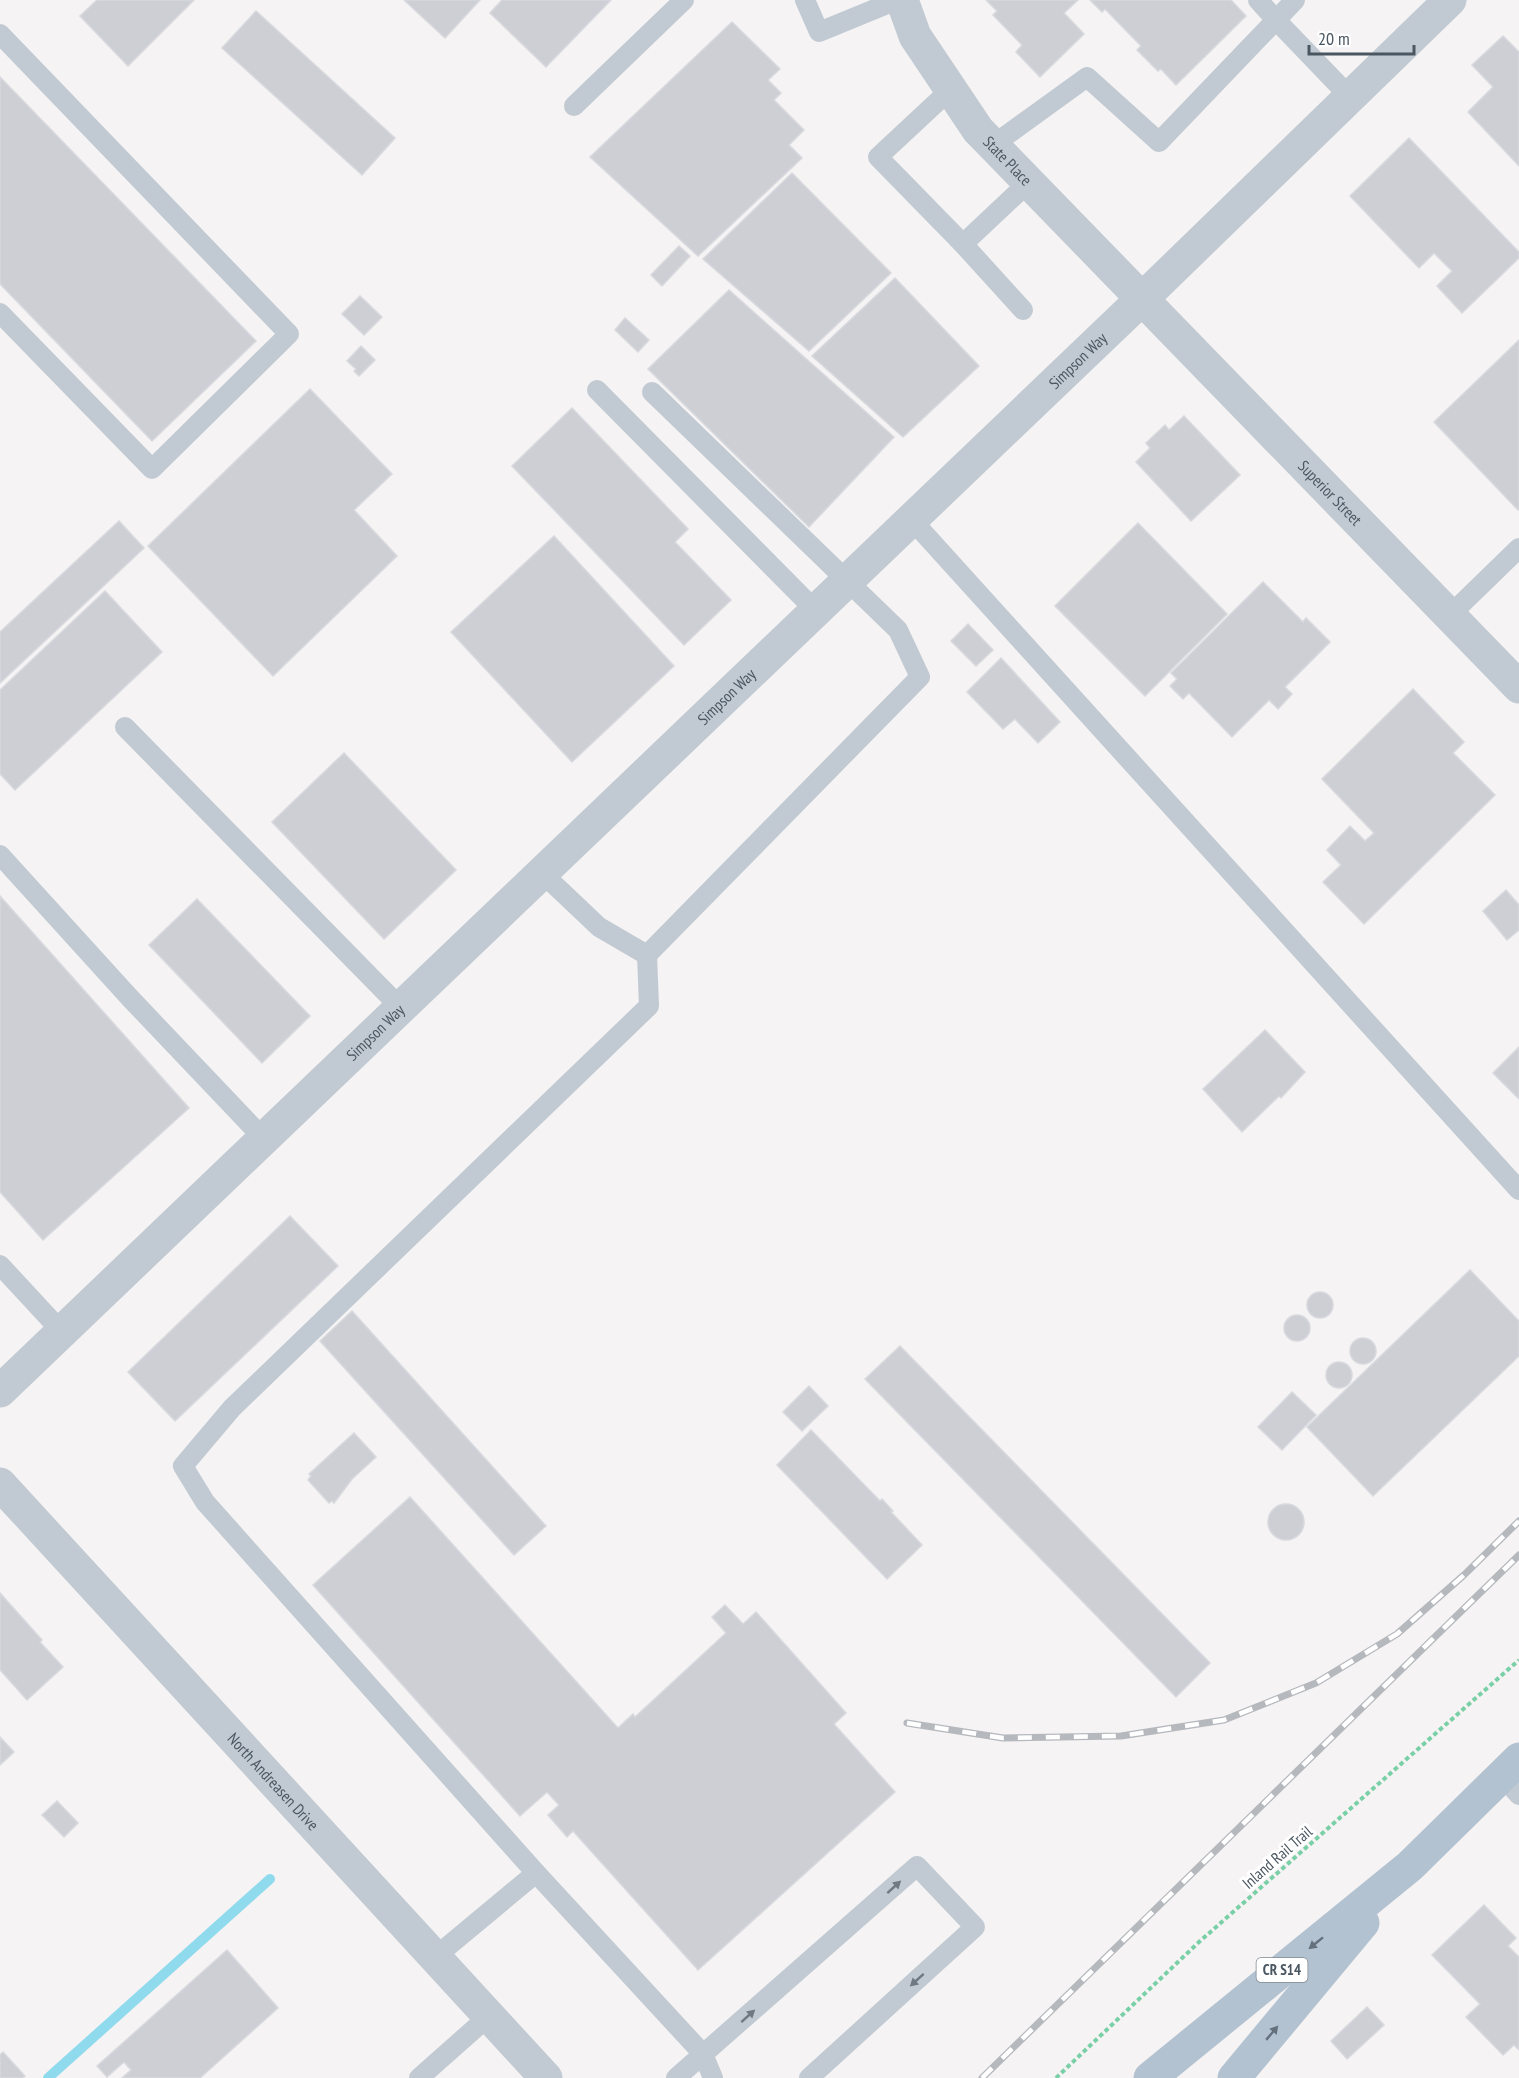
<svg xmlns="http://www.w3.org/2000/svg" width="1519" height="2078" font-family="'PT Sans Narrow',sans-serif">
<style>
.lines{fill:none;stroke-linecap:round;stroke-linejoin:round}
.stream{stroke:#90daee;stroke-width:10}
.building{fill:#cdcfd5;stroke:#d7d9de;stroke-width:1.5}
.path{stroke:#7ad0a6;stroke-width:4;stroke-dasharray:4.5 3;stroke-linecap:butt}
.service{stroke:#c1cad2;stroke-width:20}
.minor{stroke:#c1cad2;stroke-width:33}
.tertiary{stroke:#c1cad2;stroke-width:33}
.primary{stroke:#b3c2d1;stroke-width:33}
.rail-casing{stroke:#b5b8bd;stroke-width:7}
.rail{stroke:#fff;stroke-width:4.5;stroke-dasharray:14;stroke-linecap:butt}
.oneway{fill:#6e7983}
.oneway2{fill:#64717d}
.labels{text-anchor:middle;stroke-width:6;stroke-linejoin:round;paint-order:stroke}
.shield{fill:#fff;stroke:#808990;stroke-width:1.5}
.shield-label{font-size:15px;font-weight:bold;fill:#4a5661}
.street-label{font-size:16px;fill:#4a5661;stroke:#fff}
</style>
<rect width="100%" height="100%" fill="#f5f3f3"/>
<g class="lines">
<!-- stream -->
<path class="stream" d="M48,2078L270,1879"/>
</g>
<!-- building -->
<g class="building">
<path d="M97,0H194L128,66L80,16Z"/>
<path d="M404,0H480L445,38Z"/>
<path d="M502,0H611L546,67L490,13Z"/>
<path d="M986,0H1078L1064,13L1084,34L1040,77L1016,52L1022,45L993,15L997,11Z"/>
<path d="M1090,0H1231L1246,16L1176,85L1161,69L1158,71L1137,50L1141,46L1105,9L1102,12Z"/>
<path d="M256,11L395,138L362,175L222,48Z"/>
<path d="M732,22L780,69L768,80L781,93L774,100L804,130L789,145L802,158L698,256L590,157Z"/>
<path d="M1503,36L1519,52V166L1468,112L1493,87L1472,65Z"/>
<path d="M0,77L256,341L152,441L0,284Z"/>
<path d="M1409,138L1519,252V258L1462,313L1437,286L1452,271L1434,253L1419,268L1350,196Z"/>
<path d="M792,173L891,273L809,351L703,259Z"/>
<path d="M679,246L690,256L662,286L651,275Z"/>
<path d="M895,278L979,366L903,437L812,356Z"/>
<path d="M729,290L894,437L809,527L648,369Z"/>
<path d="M360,296L382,317L364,335L342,314Z"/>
<path d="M625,318L649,340L638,352L615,330Z"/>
<path d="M1519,340V509L1518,510L1434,422Z"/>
<path d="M361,346L375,360L359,376L354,371L356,369L347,361Z"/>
<path d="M310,389L392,474L354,510L397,556L273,676L148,546Z"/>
<path d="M572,408L688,529L675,542L731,600L684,645L512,466Z"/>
<path d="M1184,416L1240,475L1191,521L1136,462L1150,448L1146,443L1165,425L1169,430Z"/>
<path d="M119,521L144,548L0,683V632Z"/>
<path d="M1138,523L1227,614L1145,696L1055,606Z"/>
<path d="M554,536L674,666L572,762L451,632Z"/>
<path d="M1263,582L1303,622L1306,618L1330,642L1285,687L1292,694L1278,709L1269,700L1232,737L1189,693L1183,699L1170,686L1177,679L1171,673Z"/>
<path d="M105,591L162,652L15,790L0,774V690Z"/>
<path d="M968,624L993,650L976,666L951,641Z"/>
<path d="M1001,658L1060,722L1038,743L1015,719L1003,729L967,692Z"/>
<path d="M1413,689L1464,742L1453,753L1495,795L1364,924L1323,882L1341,865L1327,850L1350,826L1365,841L1374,833L1322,779Z"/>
<path d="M344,753L456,870L384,939L272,822Z"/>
<path d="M1506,890L1519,905V930L1507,940L1483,911Z"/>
<path d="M0,896L189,1108L43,1240L0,1192Z"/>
<path d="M197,899L310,1016L262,1063L149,945Z"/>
<path d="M1265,1030L1305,1072L1281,1098L1279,1096L1242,1132L1203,1089Z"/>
<path d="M1519,1047V1099L1493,1073Z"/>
<path d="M290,1216L338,1266L175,1421L128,1372Z"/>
<path d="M1470,1270L1519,1321V1356L1373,1496L1307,1427Z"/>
<circle cx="1320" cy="1305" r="13"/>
<path d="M352,1311L546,1526L514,1555L320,1341Z"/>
<circle cx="1297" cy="1328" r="13"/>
<circle cx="1363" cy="1351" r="13"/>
<path d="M900,1346L1210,1663L1176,1697L865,1379Z"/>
<circle cx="1339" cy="1375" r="13"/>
<path d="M809,1386L828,1406L802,1431L783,1412Z"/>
<path d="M1292,1392L1316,1415L1282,1450L1258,1427Z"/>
<path d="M811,1430L880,1501L882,1499L893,1511L891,1512L922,1545L887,1579L777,1465Z"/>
<path d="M354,1433L376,1457L352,1479L334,1503L332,1501L329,1503L308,1480L311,1476L309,1474Z"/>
<path d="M410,1497L618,1728L633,1714L635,1717L726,1633L712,1617L725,1605L743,1624L756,1612L846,1713L834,1724L895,1792L698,1970L573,1831L567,1837L548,1815L559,1805L547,1792L520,1816L313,1585Z"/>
<circle cx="1286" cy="1522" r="18"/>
<path d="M0,1593L42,1640L40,1642L63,1667L27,1700L0,1670Z"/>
<path d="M0,1737L14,1752L0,1765Z"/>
<path d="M57,1801L78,1823L64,1837L42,1815Z"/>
<path d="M1484,1905L1516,1938L1508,1946L1519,1957V2050L1514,2045L1503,2055L1466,2017L1480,2004L1432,1955Z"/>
<path d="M227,1950L278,2008L200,2078H122L131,2070L124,2062L107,2077L97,2066Z"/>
<path d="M1367,2007L1384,2025L1347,2059L1331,2041Z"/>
<path d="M3,2052L25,2076L22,2078H0V2055Z"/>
</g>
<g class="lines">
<!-- path -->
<path class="path" d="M1056,2078L1199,1942L1519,1660"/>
<!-- service -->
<g class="service">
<path d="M805,0L819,32L897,0"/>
<path d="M1295,0L1276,20L1350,97"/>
<path d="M0,34L289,334L152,469L0,313"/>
<path d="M951,89L878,157L963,244"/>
<path d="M574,106L684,0"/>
<path d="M993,145L1087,77L1159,142L1276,20L1258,0"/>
<path d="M1023,310L963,244L1029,182"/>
<path d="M597,390L815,610"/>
<path d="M911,519L1519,1190"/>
<path d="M1450,615L1519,548"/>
<path d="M125,727L401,1008"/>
<path d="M0,855L130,998L264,1139"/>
<path d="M542,873L599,927L647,955L920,677L898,630L652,392"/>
<path d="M647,955L649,1006L232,1408L183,1466L205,1502L536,1873L703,2054L713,2078"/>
<path d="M0,1265L62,1332"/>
<path d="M1502,1776L1519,1795"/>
<path d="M435,1957L536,1873"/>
<path d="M419,2078L489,2016"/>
<path d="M676,2078L917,1866L975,1927L809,2078"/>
</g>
<!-- minor -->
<path class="minor" id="s1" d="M902,0L915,36L978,130L1519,687"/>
<!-- tertiary -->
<g class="tertiary">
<path id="s2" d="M0,1391L1143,298L1450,0"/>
<path id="s3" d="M0,1484L546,2078"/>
</g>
<!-- primary -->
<g class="primary">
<path d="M1150,2078L1410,1866L1519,1759"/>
<path d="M1234,2078L1363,1923"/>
</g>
<defs>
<g id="rail">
<path d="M907,1723L1003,1738L1121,1736L1224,1720L1316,1683L1397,1634L1464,1575L1519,1521"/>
<path d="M982,2078L1519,1555"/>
</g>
</defs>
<!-- rail casing -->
<use href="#rail" class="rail-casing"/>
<!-- rail -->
<use href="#rail" class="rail"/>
</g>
<!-- one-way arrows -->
<defs><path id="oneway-solid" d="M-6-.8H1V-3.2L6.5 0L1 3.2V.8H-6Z" transform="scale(1.5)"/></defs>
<g class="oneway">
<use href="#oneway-solid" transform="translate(894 1887) rotate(-42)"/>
<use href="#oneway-solid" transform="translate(917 1980) rotate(138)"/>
<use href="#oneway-solid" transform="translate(748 2016) rotate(-42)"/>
</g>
<g class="oneway2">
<use href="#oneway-solid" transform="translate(1316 1943) rotate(141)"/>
<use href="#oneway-solid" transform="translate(1272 2033) rotate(-50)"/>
</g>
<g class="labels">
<!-- shield labels -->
<rect class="shield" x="1256.5" y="1958" width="51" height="24" rx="4.5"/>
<g class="shield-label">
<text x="1282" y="1975">CR S14</text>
</g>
<!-- street labels -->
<g class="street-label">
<text dy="6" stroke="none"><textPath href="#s1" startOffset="194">State Place</textPath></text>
<text dy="6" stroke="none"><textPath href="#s2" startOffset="1491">Simpson Way</textPath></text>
<text dy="6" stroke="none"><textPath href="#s1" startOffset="657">Superior Street</textPath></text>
<text dy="6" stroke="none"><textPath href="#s2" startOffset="1005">Simpson Way</textPath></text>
<text dy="6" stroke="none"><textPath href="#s2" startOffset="519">Simpson Way</textPath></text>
<text dy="6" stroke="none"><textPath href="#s3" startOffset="404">North Andreasen Drive</textPath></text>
<text transform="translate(1277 1857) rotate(-41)" y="6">Inland Rail Trail</text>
</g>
</g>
<!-- scale -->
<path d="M1309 45v9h105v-9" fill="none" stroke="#4a5661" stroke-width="3"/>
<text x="1318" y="45" font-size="18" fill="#4a5661" stroke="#ffffff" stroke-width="4.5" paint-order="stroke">20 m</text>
</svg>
